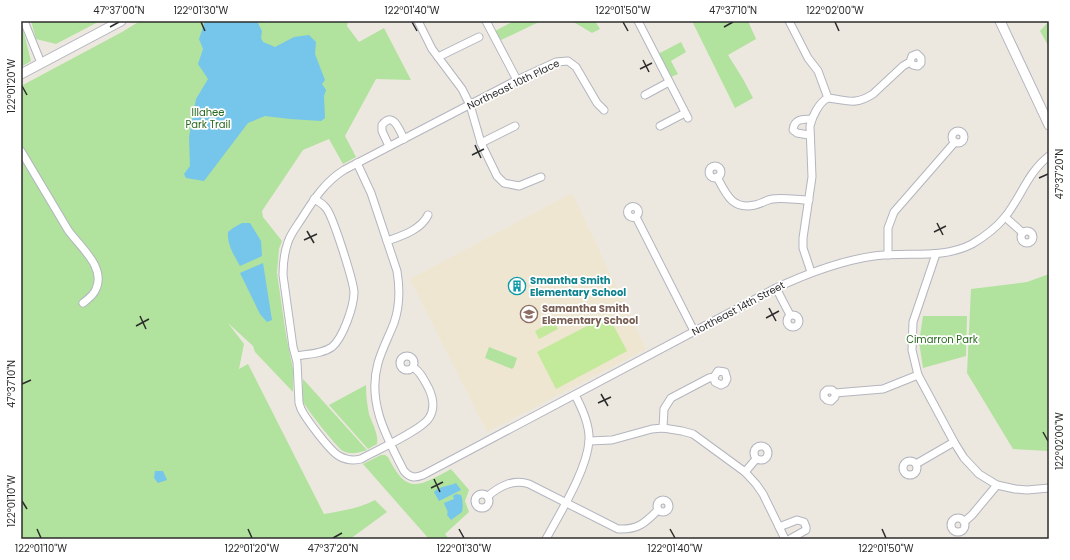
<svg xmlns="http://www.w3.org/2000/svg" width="1070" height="560" font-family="Poppins,sans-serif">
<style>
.education{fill:#eee6d0}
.green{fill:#b1e29e}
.pitch{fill:#c3e99a}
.water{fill:#76c5eb}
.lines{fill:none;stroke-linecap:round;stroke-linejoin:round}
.street-casing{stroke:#b3b5bf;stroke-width:9}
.secondary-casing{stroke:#b3b5bf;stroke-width:11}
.street{stroke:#fff;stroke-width:7}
.secondary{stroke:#fff;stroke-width:9}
.ticks{fill:none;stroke:#2c2c2c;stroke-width:1.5}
.labels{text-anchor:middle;stroke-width:3.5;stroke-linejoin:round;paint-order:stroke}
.street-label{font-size:10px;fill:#2c2c2c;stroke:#fff}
.park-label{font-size:10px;fill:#28691d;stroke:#fff}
.culture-label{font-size:10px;font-weight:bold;fill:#0d838f;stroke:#fff;text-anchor:start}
.education-label{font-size:10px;font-weight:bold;fill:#785e54;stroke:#fff;text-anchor:start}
.neatline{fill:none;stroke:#2c2c2c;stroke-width:1.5}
.ticks-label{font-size:10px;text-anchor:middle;fill:#2c2c2c}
</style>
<rect width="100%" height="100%" fill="#ede8df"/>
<!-- education -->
<path class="education" d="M572,193L646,349L487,432L410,279Z"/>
<!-- green -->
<g class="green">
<path d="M21,21L31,61L21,67Z"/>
<path d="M31,21H100L56,44L36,39Z"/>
<path d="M140,21H348L347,26L359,42L384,28L411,80L376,79L345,136L356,157L343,164L329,139L303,150L262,211L263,217L282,241L279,249L277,273L286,335L293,369V392L255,352L253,346L228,323L244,344L239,369L248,364L324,514C342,511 360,508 375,500L387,512L350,539H21V86L122,32Z"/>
<path d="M514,21H541L501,40L495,31Z"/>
<path d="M572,21H595L600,29L592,33Z"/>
<path d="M692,21H748L756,39L728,55L743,79L753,98L735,108Z"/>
<path d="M1049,21V47L1040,31Z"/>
<path d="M681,42L686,52L671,61L678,74L671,77L658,54Z"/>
<path d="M1049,274V451L1013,449L967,373L971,289L1027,282Z"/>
<path d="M923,316H967L966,356L923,368L919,342Z"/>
<path d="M489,347L517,358L514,367L512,369L485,358Z"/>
<path d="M303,379L367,450C359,453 350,455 343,451C338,449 304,406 303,401C301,395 303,385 303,379Z"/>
<path d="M366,385C366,395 367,404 369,414C372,423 379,435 377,444L368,449L329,405Z"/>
<path d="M381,455H385L388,457C407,495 418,487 451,469L469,490L465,501L469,512L445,534L449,539H429L363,464Z"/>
</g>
<!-- pitch -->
<g class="pitch">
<path d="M608,315L627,351L556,389L537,352Z"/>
<path d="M554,321L558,329L539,339L535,331Z"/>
</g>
<!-- water -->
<g class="water">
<path d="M205,21H257L262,31L261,38L263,42L275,47L294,37L309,35L316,42L315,54L325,80L322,84L326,90L324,96L325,118L321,121L290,119L265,116L248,123L204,181L186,178L184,174L190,166L189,137L196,99L208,79L198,64L203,49L199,39Z"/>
<path d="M242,223H250L261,241L262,256L240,266C234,255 227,245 228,232L233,228Z"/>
<path d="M263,263L272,320L267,322L260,314L240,273Z"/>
<path d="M155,471H163L167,480L158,483L154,478Z"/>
<path d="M456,483L461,490L439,501L434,492C441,485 448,487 456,483Z"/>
<path d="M456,494L461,495C463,500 463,507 462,512L451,520L447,515C449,510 445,508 444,503L454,499L453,496Z"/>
</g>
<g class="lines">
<defs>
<g id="street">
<path d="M24,21L41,63"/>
<path d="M418,21L432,49L462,89L470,105L481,143L497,176L504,183L519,186L541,177"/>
<path d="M486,21L517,80"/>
<path d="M638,21L688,118"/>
<path d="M789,21L808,58L818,71L828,98C819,102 812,117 810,126L812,177L803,238V248L811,272"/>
<path d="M438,57L479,37"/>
<path d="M645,95L669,82"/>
<path d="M828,98C848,100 854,106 873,94L903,66L910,62L912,56L917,54L921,58V63L918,66L913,65L910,62"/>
<path d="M660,126L685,113"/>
<circle cx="958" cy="137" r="6"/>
<path d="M809,135L797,133L793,130C794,119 802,119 812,119"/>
<path d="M481,143L515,126"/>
<path d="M389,146L382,131V125C393,111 399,129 404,139"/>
<path d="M21,151L68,230C80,247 106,267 96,289C94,295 88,299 83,303"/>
<path d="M357,163L371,193L397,271C400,289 400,306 394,323C389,336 382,349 378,363C367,402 386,436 404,471C410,478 415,478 423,475L776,288C808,273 839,261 874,256C907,251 941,260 972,244C984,237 996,228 1005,217C1021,197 1028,172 1049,156"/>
<circle cx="715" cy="172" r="6"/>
<path d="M717,177C726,194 732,210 755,205C761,204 766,200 772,199C784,197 797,200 809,200"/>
<circle cx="633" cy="212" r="5.5"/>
<path d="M636,217L694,331"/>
<path d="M1005,217L1023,233"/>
<circle cx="1027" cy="237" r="6"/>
<path d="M387,241C401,236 421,230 428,215"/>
<path d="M936,254L913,322L912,350L918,375L954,442L964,458L979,474L997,485L1015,489L1027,490L1049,488"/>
<path d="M888,255V228L894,212L955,142"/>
<path d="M776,288L790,315"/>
<circle cx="793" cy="321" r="6"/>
<path d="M296,356C308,354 322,354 332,347C343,338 354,306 354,292C353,280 333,216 326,208C323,204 318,201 314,199"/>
<circle cx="407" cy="363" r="7"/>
<path d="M413,367C421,372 424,380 429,389C433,398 435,409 429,418C422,430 375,451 361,459C353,461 346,460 339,456C330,451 306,419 301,409L299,403L297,362L293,347L283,275C283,264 284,253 288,242C291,233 297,226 302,218C314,199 325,182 344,170L517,80L556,62L568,61L576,67L597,103L604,110"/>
<path d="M835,393V397L831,401L827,400L824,397V393L827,390H832L835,393L883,389L918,375"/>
<path d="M663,428L664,409L671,398L709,378L714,377L718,371L725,372L727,379L725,383L721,385L715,382L714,377"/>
<path d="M589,441L612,440L652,429L663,428L682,431L693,434L745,472L756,484L763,494L785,539"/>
<circle cx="761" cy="453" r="7"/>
<circle cx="910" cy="468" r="7"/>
<path d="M916,464L954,442"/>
<path d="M745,472L756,459"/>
<circle cx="482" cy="501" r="7"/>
<path d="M488,496C500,486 513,479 529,484L618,529C638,530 645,523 658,510"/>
<circle cx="663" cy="506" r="6"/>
<circle cx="958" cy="525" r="7"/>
<path d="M964,522L972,515L997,485"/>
<path d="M779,527L797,520L804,522L806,527V530L790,539"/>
<path d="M546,539C560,513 587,470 589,441C590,426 582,408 575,395"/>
</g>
<g id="secondary">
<path d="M1000,21L1049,125"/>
<path d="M21,74L121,21"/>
</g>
</defs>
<!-- street casing -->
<use href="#street" class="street-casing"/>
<!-- secondary casing -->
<use href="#secondary" class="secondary-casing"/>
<!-- street -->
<use href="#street" class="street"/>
<!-- secondary -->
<use href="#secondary" class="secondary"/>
</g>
<!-- ticks -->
<path class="ticks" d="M201,22L205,31M412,22L417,31M623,22L628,31M835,22L839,31M110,27L119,22M724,27L733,22M643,60L649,72M640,69L652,63M22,86L27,95M475,145L481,158M472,155L484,149M1039,178L1048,174M937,223L943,235M307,231L314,243M934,232L946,226M304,240L317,234M769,308L776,321M140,316L146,329M766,318L779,311M136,326L149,319M22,384L31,380M601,394L608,406M598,403L611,397M1043,432L1048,441M434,479L440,492M431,488L443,482M22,501L27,509M37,529L41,538M248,529L252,538M459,529L464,538M670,529L675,538M882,529L886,538M333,538L342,533"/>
<!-- icons -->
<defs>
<symbol id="building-ring" viewBox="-11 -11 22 22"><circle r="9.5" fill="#fff" stroke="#0f9aa8" stroke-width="1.5"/><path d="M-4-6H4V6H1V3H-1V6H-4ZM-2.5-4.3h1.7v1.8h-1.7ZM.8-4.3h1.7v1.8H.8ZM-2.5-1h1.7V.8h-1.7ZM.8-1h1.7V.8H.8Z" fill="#0f9aa8"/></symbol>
<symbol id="school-ring" viewBox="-11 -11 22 22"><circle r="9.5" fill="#fff" stroke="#8d6e63" stroke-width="1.5"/><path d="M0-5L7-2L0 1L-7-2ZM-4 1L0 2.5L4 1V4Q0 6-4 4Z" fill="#8d6e63"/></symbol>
</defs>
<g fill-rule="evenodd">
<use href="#building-ring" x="507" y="276" width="20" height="20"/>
<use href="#school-ring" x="519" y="304" width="20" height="20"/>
</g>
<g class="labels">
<!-- street labels -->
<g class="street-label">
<text transform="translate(513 84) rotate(-26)" y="4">Northeast 10th Place</text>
<text transform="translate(738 308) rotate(-28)" y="4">Northeast 14th Street</text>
</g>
<!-- park labels -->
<g class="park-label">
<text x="208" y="116">Illahee<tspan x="208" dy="12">Park Trail</tspan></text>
<text x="942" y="343">Cimarron Park</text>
</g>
<!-- culture labels -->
<g class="culture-label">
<text x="530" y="284">Smantha Smith<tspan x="530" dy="12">Elementary School</tspan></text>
</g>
<!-- education labels -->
<g class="education-label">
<text x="542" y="312">Samantha Smith<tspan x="542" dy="12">Elementary School</tspan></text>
</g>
</g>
<!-- border -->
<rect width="1070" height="560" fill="none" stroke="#ffffff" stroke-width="44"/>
<rect x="22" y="22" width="1026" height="516" class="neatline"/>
<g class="ticks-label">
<text x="119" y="14">47°37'00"N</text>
<text x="201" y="14">122°01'30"W</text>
<text x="412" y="14">122°01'40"W</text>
<text x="623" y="14">122°01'50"W</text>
<text x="733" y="14">47°37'10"N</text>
<text x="835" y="14">122°02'00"W</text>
<text transform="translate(11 86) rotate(-90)" y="4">122°01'20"W</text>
<text transform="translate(1059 174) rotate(-90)" y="4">47°37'20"N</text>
<text transform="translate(11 384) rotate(-90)" y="4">47°37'10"N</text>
<text transform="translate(1059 441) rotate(-90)" y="4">122°02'00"W</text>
<text transform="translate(11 501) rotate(-90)" y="4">122°01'10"W</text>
<text x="41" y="552">122°01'10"W</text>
<text x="252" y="552">122°01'20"W</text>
<text x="333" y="552">47°37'20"N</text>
<text x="464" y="552">122°01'30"W</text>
<text x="675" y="552">122°01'40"W</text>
<text x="886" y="552">122°01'50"W</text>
</g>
</svg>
